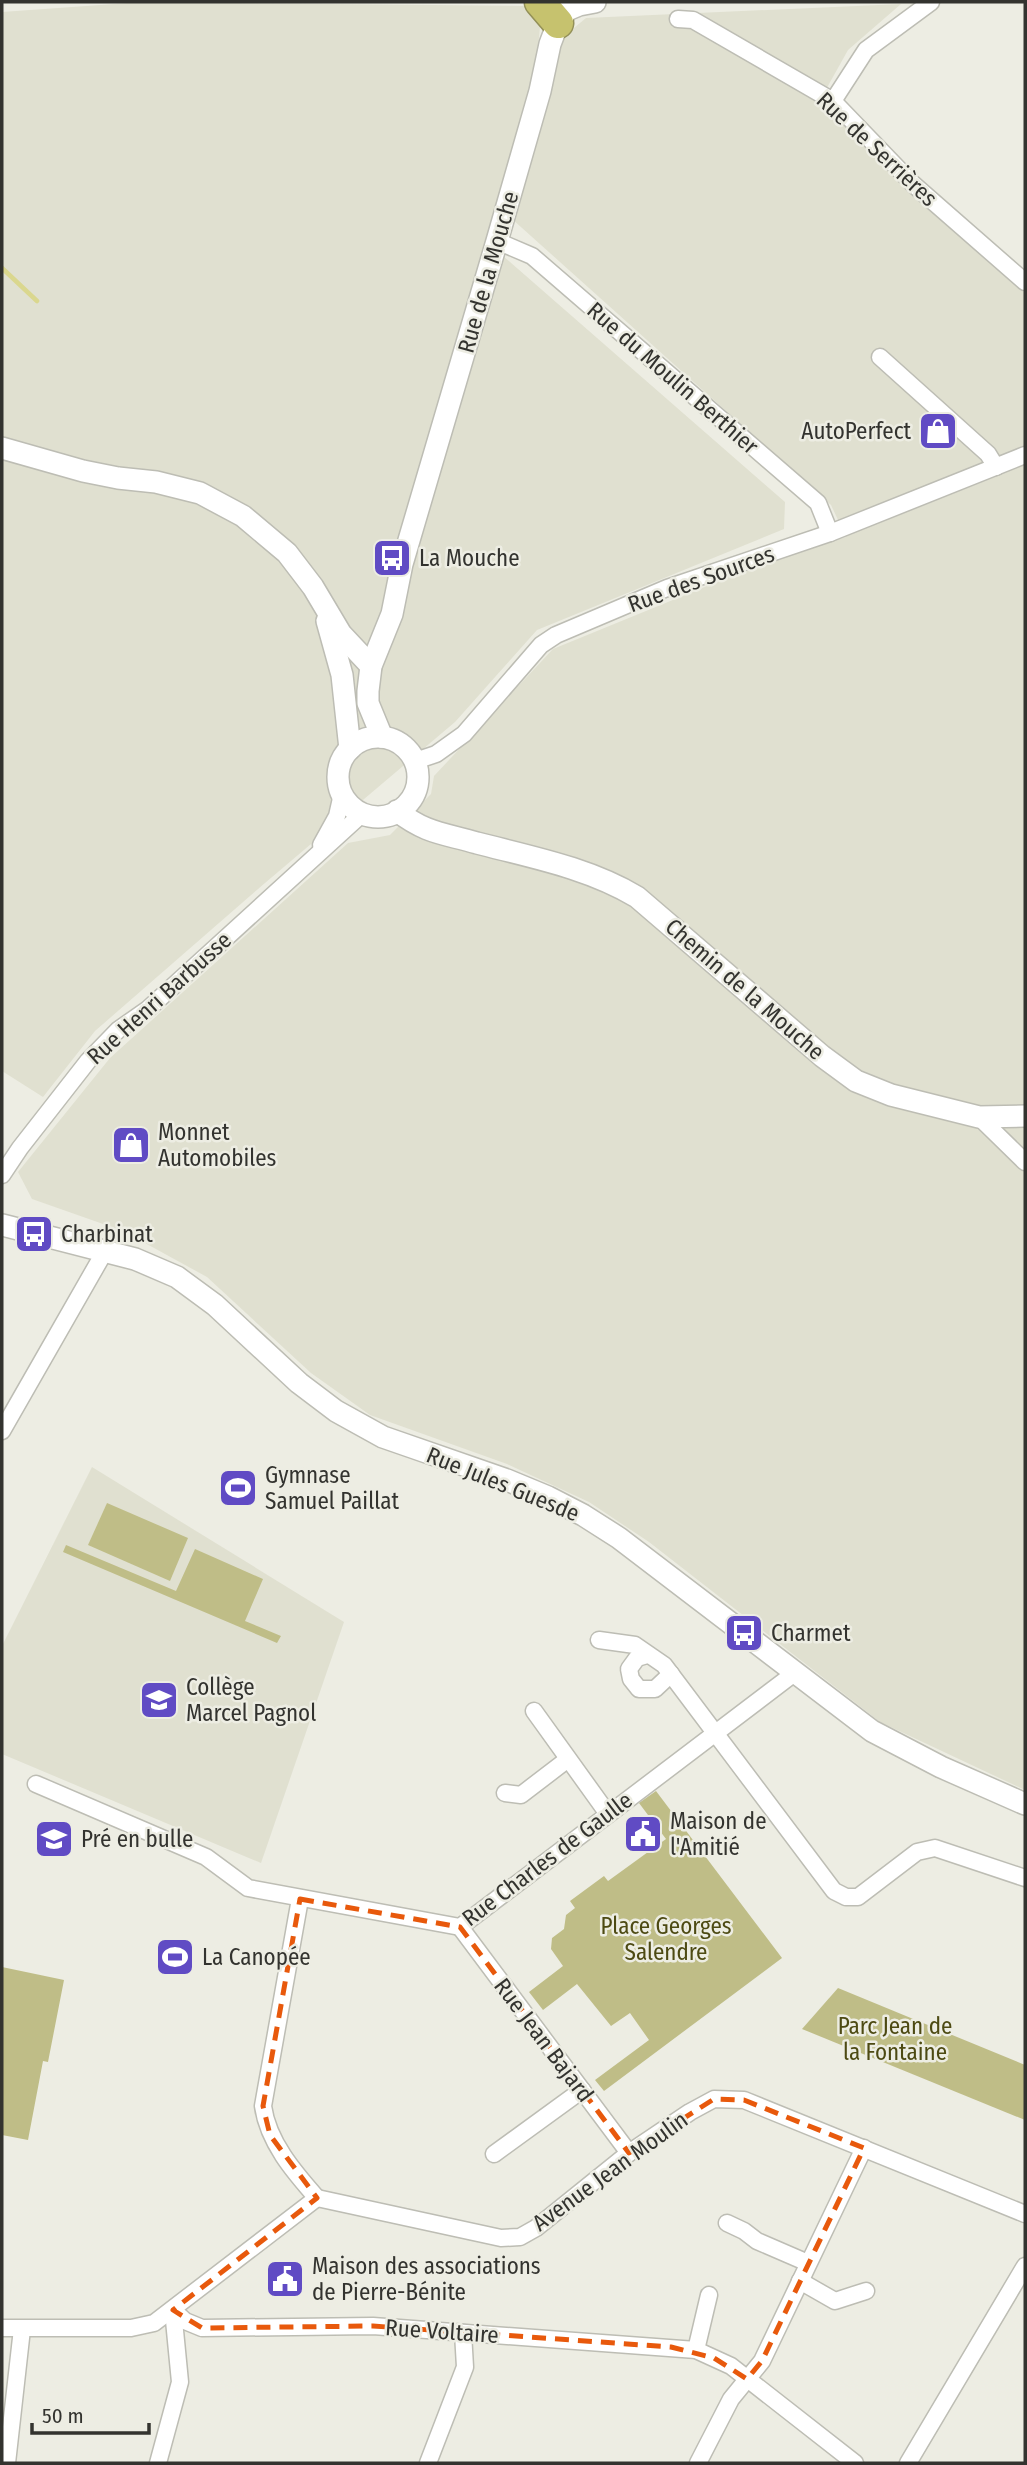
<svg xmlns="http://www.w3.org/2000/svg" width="1027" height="2465" font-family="'Fira Sans Condensed',sans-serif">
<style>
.built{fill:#e0e0d0}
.green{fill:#bfbd87}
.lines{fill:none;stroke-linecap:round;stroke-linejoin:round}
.stream{stroke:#dad78e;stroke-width:4.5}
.minor-casing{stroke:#bdbdb4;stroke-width:19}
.tertiary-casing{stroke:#bdbdb4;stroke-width:24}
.motorway-casing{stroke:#939058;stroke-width:33}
.minor{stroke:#fff;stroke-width:16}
.tertiary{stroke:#fff;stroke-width:21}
.motorway{stroke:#c6c26e;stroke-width:30}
.marked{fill:none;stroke:#e8590c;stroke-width:5;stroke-dasharray:14 9;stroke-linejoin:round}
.labels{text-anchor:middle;stroke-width:5;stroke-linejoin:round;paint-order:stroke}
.street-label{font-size:23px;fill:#33332f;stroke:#edede3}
.poi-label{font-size:23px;fill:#33332f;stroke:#edede3;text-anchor:start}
.park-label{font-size:23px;fill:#4d4a13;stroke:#edede3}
</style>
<rect width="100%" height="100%" fill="#edede3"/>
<!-- built -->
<g class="built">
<path d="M142,2L525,6L541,18L534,85L487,242L785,502L784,529L537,630L455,722L265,883L95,1031L43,1097L2,1071V12Z"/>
<path d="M901,4L848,50L819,102L1025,293V1790L880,1722L649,1542L589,1502L507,1464L370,1415L311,1373L207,1277L123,1231L32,1199L18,1172L110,1058L348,843L390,835L431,794L434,776L553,649L751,568L846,537L831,505L512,219L563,37L586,18Z"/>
<path d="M92,1467L344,1622L261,1863L2,1754V1646Z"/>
</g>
<!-- green -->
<g class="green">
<path d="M107,1503L188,1538L170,1581L88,1545Z"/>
<path d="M66,1545L176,1591L195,1549L263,1579L245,1621L281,1636L277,1643L63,1552Z"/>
<path d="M656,1791L782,1958L604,2091L595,2080L649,2040L630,2013L611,2026L577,1984L543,2010L529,1992L563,1966L551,1949L552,1938L564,1929L566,1915L575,1908L570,1901L604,1876L608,1881L666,1839L639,1803Z"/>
<path d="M2,1967L64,1980L48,2062L43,2061L28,2140L2,2135Z"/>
<path d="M838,1988L1025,2065V2120L802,2029Z"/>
</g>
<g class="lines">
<!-- stream -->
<path class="stream" d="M2,268L37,301"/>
<defs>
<g id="minor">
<path d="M678,19L693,20L833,101L913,184L1025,282"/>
<path d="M833,101L866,50L931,2"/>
<path d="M497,241L532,256L818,503L830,533"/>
<path d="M880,357L988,454L996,467"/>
<path d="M415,761L436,754L464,734L541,645L556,635L667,588L830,533L1025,455"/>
<path d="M321,845L337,816L342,794"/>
<path d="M979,1117L1025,1162"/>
<path d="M2,1175L20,1148L88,1061L118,1030L148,1009L363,813"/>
<path d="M2,1431L105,1251"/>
<path d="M599,1640L635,1645L664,1665L834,1891L846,1897H858L917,1852L935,1848L1025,1878"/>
<path d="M647,1655L637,1658L629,1669L631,1679L639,1689H655L671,1674"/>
<path d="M534,1711L608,1814"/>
<path d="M36,1784L206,1857L248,1888L460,1927L788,1678L793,1671"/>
<path d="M505,1793L521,1795L568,1759"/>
<path d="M300,1899L263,2106C268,2142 294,2172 317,2198"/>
<path d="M460,1927L629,2153"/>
<path d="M494,2154L582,2090"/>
<path d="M317,2198L501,2238L520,2237L536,2228L629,2153L690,2112L714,2099L744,2100L1025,2214"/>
<path d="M727,2223L744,2231L757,2241L808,2263"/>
<path d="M800,2281L835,2301L866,2291"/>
<path d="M173,2310L185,2321L202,2328L373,2326L696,2350L731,2366L855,2463"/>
<path d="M2,2328H131L154,2323L317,2198"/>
<path d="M696,2350L709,2295"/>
<path d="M7,2463L22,2329"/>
<path d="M158,2463L180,2382L173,2310"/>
<path d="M428,2463L465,2367L463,2333"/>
<path d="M698,2463L731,2399L762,2361L864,2148"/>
<path d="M908,2463L1025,2266"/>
</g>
<g id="tertiary">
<path d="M2,448L83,471L118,478L156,482L200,493L243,516L287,553L313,587L341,634L371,666"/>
<path d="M327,621L342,675L350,749"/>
<path d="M382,737L368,703V691L371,666L392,614L402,564L497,241L540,91L550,44L558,23L567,10L579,5L595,2"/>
<circle cx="378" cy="777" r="40"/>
<path d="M397,811C427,834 443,833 477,843C531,857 589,868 637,897L822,1056L856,1081L891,1095L979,1117L1025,1116"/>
<path d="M2,1225L135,1259L177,1277L215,1305L299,1383L336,1411L383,1437L507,1480L548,1497L583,1515L619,1538L872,1731L941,1767L1025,1804"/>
</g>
<path id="motorway" d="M540,2L558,23"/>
</defs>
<!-- minor casing -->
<use href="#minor" class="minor-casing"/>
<!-- tertiary casing -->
<use href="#tertiary" class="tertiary-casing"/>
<!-- motorway casing -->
<use href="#motorway" class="motorway-casing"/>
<!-- minor -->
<use href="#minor" class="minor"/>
<!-- tertiary -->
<use href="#tertiary" class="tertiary"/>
<!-- motorway -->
<use href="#motorway" class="motorway"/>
</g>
<!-- marked area -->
<path class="marked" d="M300,1899L460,1927L629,2153L714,2099L744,2100L864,2148L762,2361L747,2379L714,2358L671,2347L373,2326L202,2328L173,2310L317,2198L270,2135L263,2106Z"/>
<!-- icons -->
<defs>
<symbol id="shop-square" viewBox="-11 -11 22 22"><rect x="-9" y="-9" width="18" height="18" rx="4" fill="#604bc4" stroke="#edede3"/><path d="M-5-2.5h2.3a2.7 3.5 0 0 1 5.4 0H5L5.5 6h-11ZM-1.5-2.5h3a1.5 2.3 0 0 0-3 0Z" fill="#fff"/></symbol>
<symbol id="bus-square" viewBox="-11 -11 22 22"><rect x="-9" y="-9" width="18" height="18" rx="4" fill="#604bc4" stroke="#edede3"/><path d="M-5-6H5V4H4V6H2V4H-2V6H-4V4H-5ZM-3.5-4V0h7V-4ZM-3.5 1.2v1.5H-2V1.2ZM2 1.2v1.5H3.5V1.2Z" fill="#fff"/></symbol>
<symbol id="stadium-square" viewBox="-11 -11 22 22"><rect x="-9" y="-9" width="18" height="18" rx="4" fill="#604bc4" stroke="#edede3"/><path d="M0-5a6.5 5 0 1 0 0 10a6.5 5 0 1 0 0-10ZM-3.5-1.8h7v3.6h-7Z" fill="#fff"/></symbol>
<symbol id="school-square" viewBox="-11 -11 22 22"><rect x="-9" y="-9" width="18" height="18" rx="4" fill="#604bc4" stroke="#edede3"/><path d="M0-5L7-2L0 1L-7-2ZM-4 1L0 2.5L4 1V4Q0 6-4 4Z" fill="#fff"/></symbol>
<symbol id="civic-square" viewBox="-11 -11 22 22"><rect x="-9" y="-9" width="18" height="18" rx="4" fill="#604bc4" stroke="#edede3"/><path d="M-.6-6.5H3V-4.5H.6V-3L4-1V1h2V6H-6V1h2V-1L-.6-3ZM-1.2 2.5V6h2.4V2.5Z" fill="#fff"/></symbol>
</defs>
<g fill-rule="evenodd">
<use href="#shop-square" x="916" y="409" width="44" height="44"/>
<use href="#bus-square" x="370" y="536" width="44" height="44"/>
<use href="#shop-square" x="109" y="1123" width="44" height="44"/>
<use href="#bus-square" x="12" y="1212" width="44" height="44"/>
<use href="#stadium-square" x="216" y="1466" width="44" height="44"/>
<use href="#bus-square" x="722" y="1611" width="44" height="44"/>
<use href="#school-square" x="137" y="1678" width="44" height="44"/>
<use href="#civic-square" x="621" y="1812" width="44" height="44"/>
<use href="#school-square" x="32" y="1817" width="44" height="44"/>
<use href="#stadium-square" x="153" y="1935" width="44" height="44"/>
<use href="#civic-square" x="263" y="2257" width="44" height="44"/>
</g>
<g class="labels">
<!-- street labels -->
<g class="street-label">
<text transform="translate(877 149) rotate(43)" y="8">Rue de Serrières</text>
<text transform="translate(488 272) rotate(-74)" y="8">Rue de la Mouche</text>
<text transform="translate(673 378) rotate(41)" y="8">Rue du Moulin Berthier</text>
<text transform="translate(701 579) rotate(-20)" y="8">Rue des Sources</text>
<text transform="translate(745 989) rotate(41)" y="8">Chemin de la Mouche</text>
<text transform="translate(159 998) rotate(-42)" y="8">Rue Henri Barbusse</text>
<text transform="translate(503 1484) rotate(22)" y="8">Rue Jules Guesde</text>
<text transform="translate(547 1859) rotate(-37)" y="8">Rue Charles de Gaulle</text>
<text transform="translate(544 2040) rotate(53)" y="8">Rue Jean Bajard</text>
<text transform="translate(610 2171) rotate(-36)" y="8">Avenue Jean Moulin</text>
<text transform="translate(442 2331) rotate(4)" y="8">Rue Voltaire</text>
</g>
<!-- poi labels -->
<g class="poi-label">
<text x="911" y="439" text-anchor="end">AutoPerfect</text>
<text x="419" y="566">La Mouche</text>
<text x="158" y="1140">Monnet<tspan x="158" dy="26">Automobiles</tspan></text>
<text x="61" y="1242">Charbinat</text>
<text x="265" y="1483">Gymnase<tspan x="265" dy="26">Samuel Paillat</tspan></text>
<text x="771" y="1641">Charmet</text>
<text x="186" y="1695">Collège<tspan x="186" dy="26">Marcel Pagnol</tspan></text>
<text x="670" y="1829">Maison de<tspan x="670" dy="26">l'Amitié</tspan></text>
<text x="81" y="1847">Pré en bulle</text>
<text x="202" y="1965">La Canopée</text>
<text x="312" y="2274">Maison des associations<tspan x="312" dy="26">de Pierre-Bénite</tspan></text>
</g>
<!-- park labels -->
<g class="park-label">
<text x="666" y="1934">Place Georges<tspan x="666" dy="26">Salendre</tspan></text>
<text x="895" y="2034">Parc Jean de<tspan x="895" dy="26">la Fontaine</tspan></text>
</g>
</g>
<!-- border -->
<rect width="1027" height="2465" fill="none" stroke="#33332f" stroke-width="7"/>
<!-- scale -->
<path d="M32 2423v10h117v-10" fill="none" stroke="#33332f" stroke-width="3.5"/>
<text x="42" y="2423" font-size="21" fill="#33332f" stroke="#edede3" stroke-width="5" paint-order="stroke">50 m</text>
</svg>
